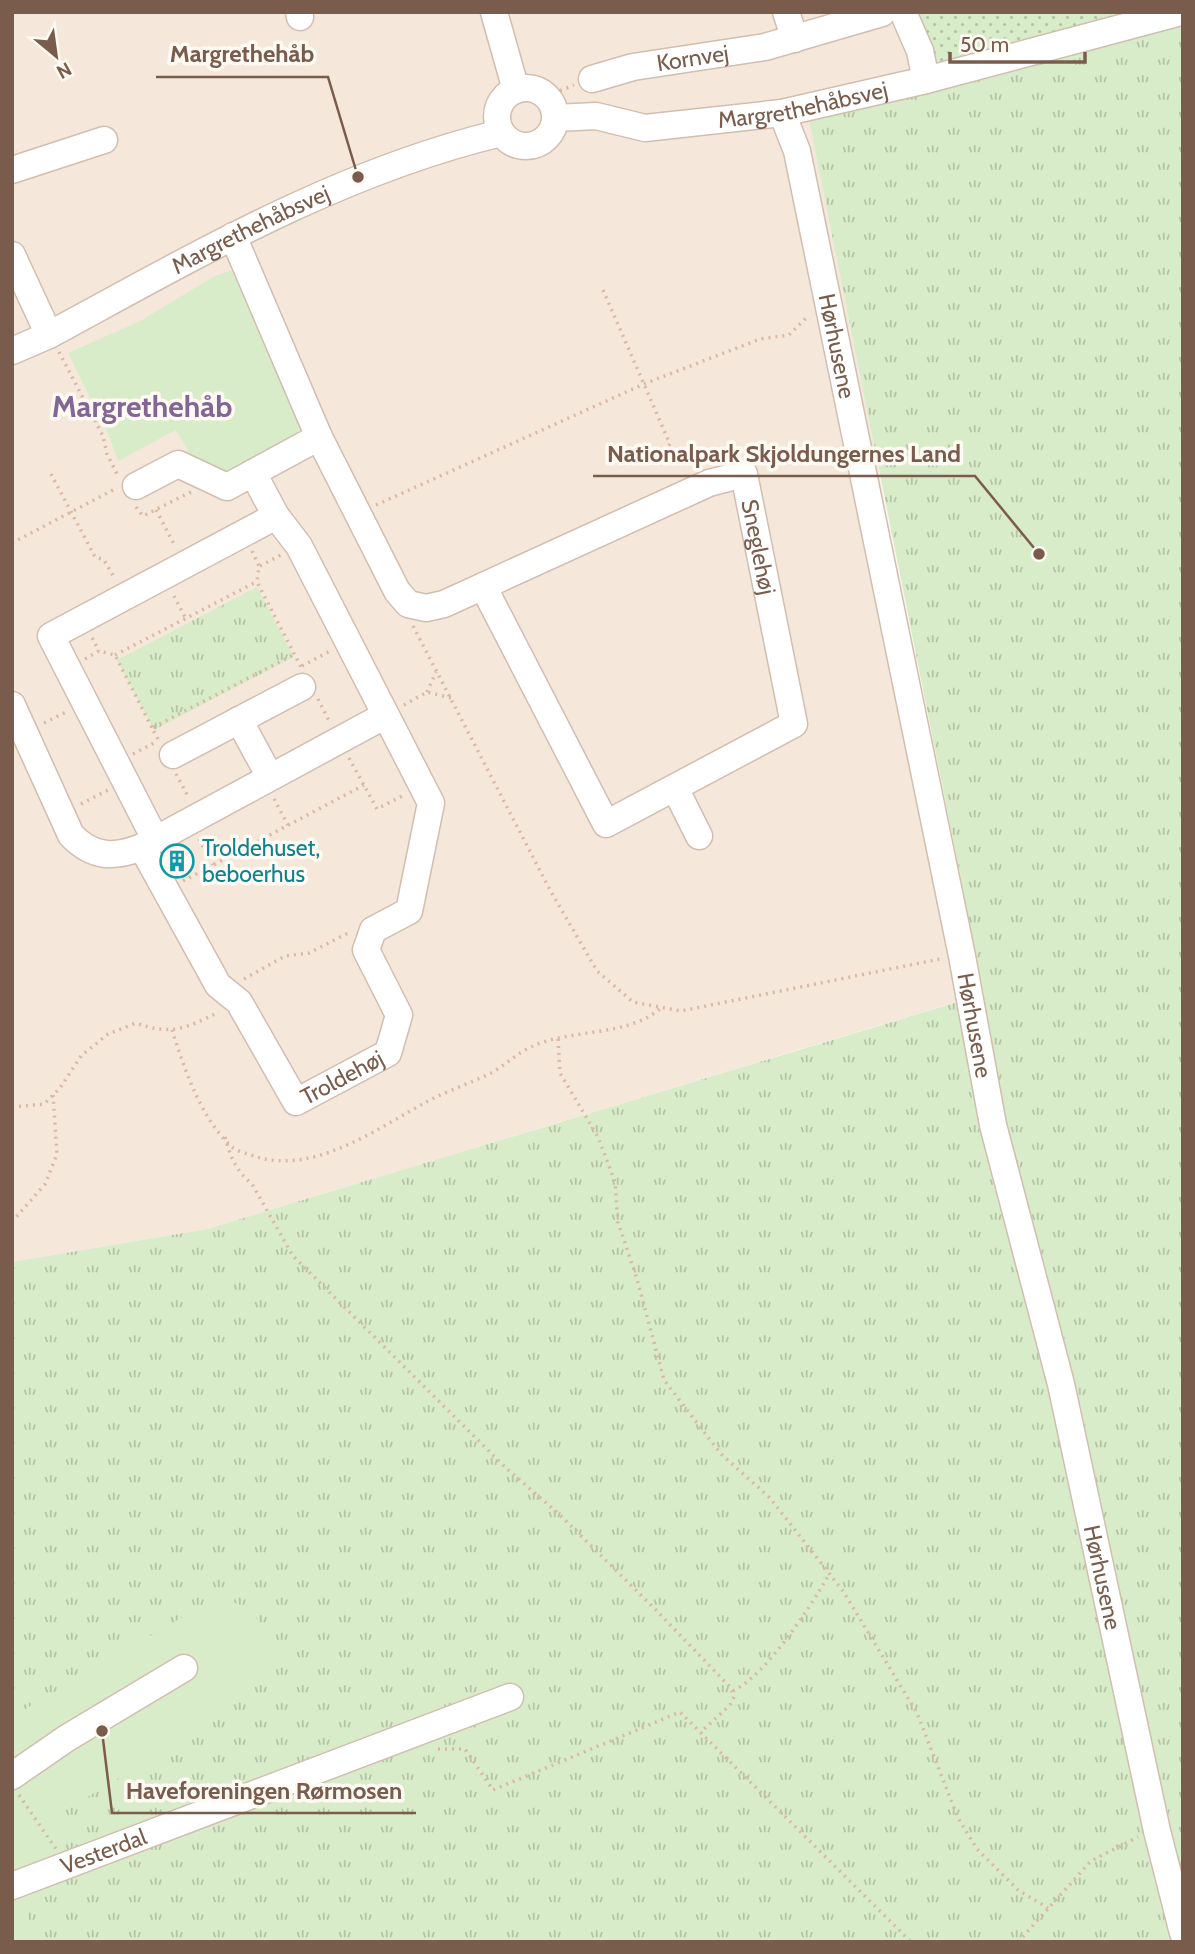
<svg xmlns="http://www.w3.org/2000/svg" width="1195" height="1954" font-family="Cabin,sans-serif">
<style>
.residential{fill:#f5e8da}
.grass{fill:url(#grass-dots)}
.park{fill:url(#park-tufts)}
.garden{fill:#d8ecc9}
.lines{fill:none;stroke-linecap:round;stroke-linejoin:round}
.minor-casing{stroke:#d1beb0;stroke-width:29}
.path{stroke:#d9b8a5;stroke-width:3.5;stroke-dasharray:2 5;stroke-linecap:butt}
.minor{stroke:#fff;stroke-width:26}
.labels{text-anchor:middle;stroke-width:7;stroke-linejoin:round;paint-order:stroke}
.street-label{font-size:23px;fill:#7a5c4d;stroke:#fffaf3}
.culture-label{font-size:23px;fill:#0d838f;stroke:#fffaf3;text-anchor:start}
.district-label{font-size:30px;font-weight:bold;fill:#846695;stroke:#fffaf3}
.leader{fill:none;stroke:#7a5c4d;stroke-width:2.5}
.callout-dot{fill:#7a5c4d;stroke:#fffaf3;stroke-width:2.5}
.callout-label{font-size:24px;text-anchor:middle;font-weight:bold;fill:#7a5c4d;stroke:#fffaf3;stroke-width:7;stroke-linejoin:round;paint-order:stroke}
</style>
<defs>
<pattern id="grass-dots" width="8" height="8" patternUnits="userSpaceOnUse" patternTransform="scale(1.75)"><rect width="8" height="8" fill="#d8ecc9"/><path d="M2 2h.1M6 6h.1" fill="none" stroke="#b4c2a5" stroke-width="1.8" stroke-linecap="round"/></pattern>
<pattern id="park-tufts" width="24" height="20" patternUnits="userSpaceOnUse" patternTransform="scale(1.75)"><rect width="24" height="20" fill="#d8ecc9"/><path d="M3 7l-1-3M5 7V3M7 7l1-3M15 17l-1-3M17 17v-4M19 17l1-3" fill="none" stroke="#b4c2a5"/></pattern>
</defs>
<rect width="100%" height="100%" fill="#fdf6ec"/>
<!-- residential -->
<path class="residential" d="M12,12H921L942,104L823,136L966,999L207,1229L12,1262Z"/>
<!-- grass -->
<path class="grass" d="M917,12H1135L934,69Z"/>
<!-- park -->
<g class="park">
<path d="M1183,12V1942H12V1262L207,1229L984,994L808,115Z"/>
<path d="M257,587L294,657L154,730L117,660Z"/>
</g>
<!-- garden -->
<g class="garden">
<path d="M231,270L241,287L300,427L296,436L219,476L194,461L176,430L118,461L109,436L68,353L142,320L213,277Z"/>
<path d="M233,1602L252,1610L279,1658L176,1744L54,1817L69,1856L12,1878V1717L196,1609Z"/>
<path d="M24,1906L36,1942H12V1910Z"/>
</g>
<g class="lines">
<defs>
<g id="minor">
<path d="M299,12L300,17"/>
<path d="M494,12L516,90"/>
<path d="M786,12L795,39"/>
<path d="M903,12L920,51L926,80"/>
<path id="s1" d="M592,79L633,67L765,47L882,13"/>
<circle cx="526" cy="117" r="29"/>
<path id="s2" d="M782,113L797,151L962,956L993,1125L1061,1384L1157,1831L1183,1933"/>
<path id="s3" d="M556,118L596,116L645,128L782,113L926,80L1181,12"/>
<path d="M12,170L104,140"/>
<path id="s4" d="M233,236L319,437L397,591L408,604L426,608L444,604L709,483L744,474L794,724L606,824L483,586"/>
<path d="M12,255L49,335"/>
<path id="s5" d="M12,351L49,335C195,256 338,172 501,133"/>
<path d="M136,486L178,464L227,487L319,437"/>
<path d="M12,705L71,835C93,858 114,858 142,847L384,716"/>
<path d="M239,720L270,777"/>
<path d="M173,755L302,687"/>
<path d="M675,788L699,836"/>
<path d="M155,839L51,636L276,516"/>
<path id="s6" d="M142,847L218,985L239,1002L296,1102L388,1053L399,1015L366,950L373,930L409,911L431,803L299,546L276,516L253,473"/>
<path d="M12,1776L67,1738L184,1668"/>
<path id="s7" d="M12,1886L510,1697"/>
</g>
</defs>
<!-- minor casing -->
<use href="#minor" class="minor-casing"/>
<!-- path -->
<g class="path">
<path d="M547,96L574,85"/>
<path d="M603,290L670,444L664,453"/>
<path d="M59,352L103,436L107,454L118,476"/>
<path d="M55,399L61,396"/>
<path d="M51,474L95,557L104,560L115,579"/>
<path d="M376,505L644,384L760,339L789,335L808,316"/>
<path d="M136,507L143,516L191,492"/>
<path d="M156,510L175,546"/>
<path d="M12,543L115,489"/>
<path d="M252,551L259,566L257,582L301,667"/>
<path d="M260,566L281,555"/>
<path d="M174,596L186,619"/>
<path d="M413,626L550,890L597,971L633,1002L681,1011L940,959"/>
<path d="M92,638L99,651"/>
<path d="M115,655L256,582"/>
<path d="M85,659L99,651L115,655L152,728"/>
<path d="M302,666L330,651"/>
<path d="M427,692L436,672"/>
<path d="M318,699L330,723"/>
<path d="M404,705L427,692L451,698"/>
<path d="M44,723L66,712"/>
<path d="M158,739L152,728L295,654"/>
<path d="M133,754L154,743"/>
<path d="M349,758L377,809L402,796"/>
<path d="M176,774L189,798"/>
<path d="M274,799L288,825"/>
<path d="M81,804L108,790"/>
<path d="M199,839L213,865"/>
<path d="M183,881L364,785"/>
<path d="M244,979L285,956L309,953L348,933"/>
<path d="M172,1030C184,1068 201,1119 232,1147C237,1151 245,1153 251,1155C311,1178 378,1128 428,1101C449,1090 471,1083 491,1073C504,1066 514,1056 527,1049C567,1027 627,1039 662,1007"/>
<path d="M558,1039L560,1073L598,1137L615,1182L618,1222L637,1279L664,1380L721,1454L770,1498L843,1591L917,1713L958,1818L977,1849L1018,1890L1048,1908"/>
<path d="M12,1107L44,1104L60,1088L81,1056L108,1034L136,1023C171,1036 186,1028 219,1012"/>
<path d="M225,1137C230,1156 236,1171 252,1184L293,1256L505,1467L560,1515L655,1609L731,1688L734,1697L730,1705L701,1732"/>
<path d="M12,1222L45,1184L57,1154L53,1095"/>
<path d="M733,1691C765,1676 810,1608 828,1576"/>
<path d="M438,1749H465L493,1790L680,1712L911,1942"/>
<path d="M19,1795L56,1849"/>
<path d="M1018,1942L1091,1861L1138,1837"/>
</g>
<!-- minor -->
<use href="#minor" class="minor"/>
</g>
<!-- icons -->
<defs>
<symbol id="building-ring" viewBox="-11 -11 22 22"><circle r="9.5" fill="#fffaf3" stroke="#0f9aa8" stroke-width="1.5"/><path d="M-4-6H4V6H1V3H-1V6H-4ZM-2.5-4.3h1.7v1.8h-1.7ZM.8-4.3h1.7v1.8H.8ZM-2.5-1h1.7V.8h-1.7ZM.8-1h1.7V.8H.8Z" fill="#0f9aa8"/></symbol>
</defs>
<g fill-rule="evenodd">
<use href="#building-ring" x="158" y="842" width="38" height="38"/>
</g>
<g class="labels">
<!-- street labels -->
<g class="street-label">
<text dy="8" stroke="none"><textPath href="#s1" startOffset="103">Kornvej</textPath></text>
<text dy="8" stroke="none"><textPath href="#s3" startOffset="250">Margrethehåbsvej</textPath></text>
<text dy="8" stroke="none"><textPath href="#s5" startOffset="268">Margrethehåbsvej</textPath></text>
<text dy="8" stroke="none"><textPath href="#s2" startOffset="240">Hørhusene</textPath></text>
<text dy="8" stroke="none"><textPath href="#s4" startOffset="847">Sneglehøj</textPath></text>
<text dy="8" stroke="none"><textPath href="#s2" startOffset="933">Hørhusene</textPath></text>
<text dy="8" stroke="none"><textPath href="#s6" startOffset="352">Troldehøj</textPath></text>
<text dy="8" stroke="none"><textPath href="#s2" startOffset="1500">Hørhusene</textPath></text>
<text dy="8" stroke="none"><textPath href="#s7" startOffset="98">Vesterdal</textPath></text>
</g>
<!-- culture labels -->
<g class="culture-label">
<text x="202" y="856">Troldehuset,<tspan x="202" dy="26">beboerhus</tspan></text>
</g>
<!-- district labels -->
<g class="district-label">
<text x="142" y="417">Margrethehåb</text>
</g>
</g>
<!-- callouts -->
<path class="leader" d="M358 177L328 77H156M1039 554L975 476H593M102 1731L112 1813H416"/>
<g class="callout-dot">
<circle cx="358" cy="177" r="7"/>
<circle cx="1039" cy="554" r="7"/>
<circle cx="102" cy="1731" r="7"/>
</g>
<g class="callout-label">
<text x="242" y="62">Margrethehåb</text>
<text x="784" y="462">Nationalpark Skjoldungernes Land</text>
<text x="264" y="1799">Haveforeningen Rørmosen</text>
</g>
<!-- border -->
<rect width="1195" height="1954" fill="none" stroke="#7a5c4d" stroke-width="28"/>
<!-- north arrow -->
<g transform="translate(56 56) rotate(151)" stroke="#fffaf3" stroke-width="5" paint-order="stroke">
<path d="M0-5L12 26L0 18L-12 26Z" fill="#7a5c4d"/>
<text y="-10" font-size="19" font-weight="bold" text-anchor="middle" fill="#7a5c4d">N</text>
</g>
<!-- scale -->
<path d="M950 52v10h135v-10" fill="none" stroke="#7a5c4d" stroke-width="3.5"/>
<text x="960" y="52" font-size="21" fill="#7a5c4d" stroke="#fffaf3" stroke-width="5" paint-order="stroke">50 m</text>
</svg>
